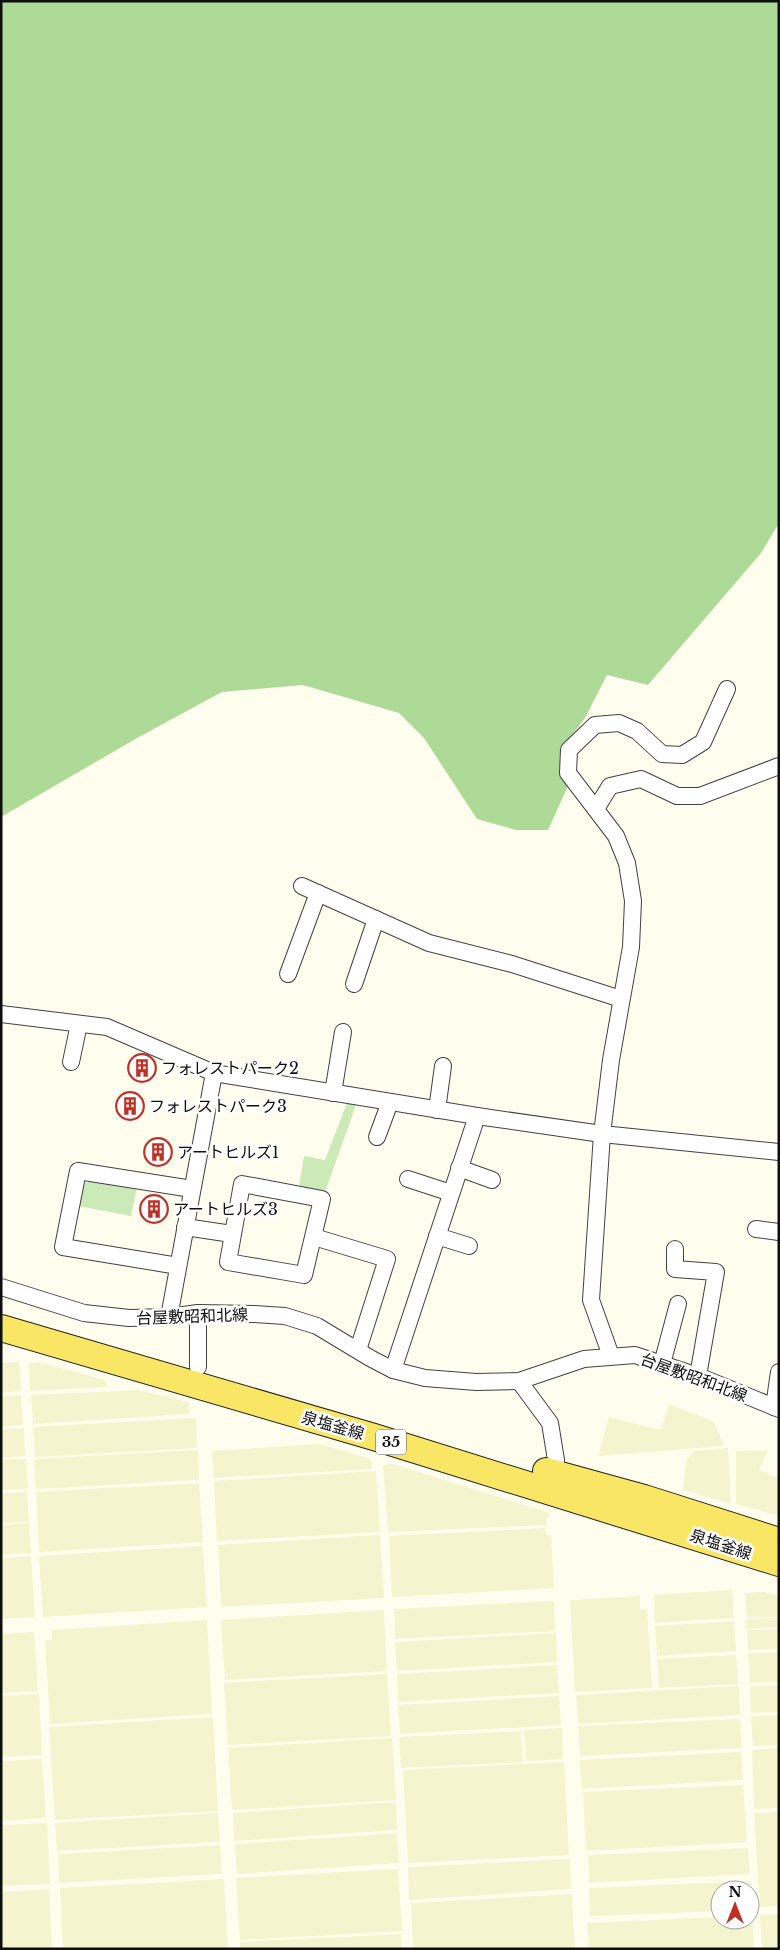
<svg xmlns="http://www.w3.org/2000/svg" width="780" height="1950" font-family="'Libre Baskerville','Noto Sans JP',serif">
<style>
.farmland{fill:#f4f5cf}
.green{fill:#cceab8}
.forest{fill:#adda97}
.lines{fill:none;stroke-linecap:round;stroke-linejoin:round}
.minor-casing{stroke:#414141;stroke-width:18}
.primary-casing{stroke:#1f1f1f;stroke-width:28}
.minor{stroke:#fff;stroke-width:16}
.primary{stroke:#f9e665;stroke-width:26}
.labels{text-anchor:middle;stroke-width:5;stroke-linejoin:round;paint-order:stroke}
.shield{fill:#fff;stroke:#565656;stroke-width:1}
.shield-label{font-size:15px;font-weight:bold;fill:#0e0e0e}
.poi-label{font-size:16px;fill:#0e0e0e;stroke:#fff;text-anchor:start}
.street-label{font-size:16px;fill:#0e0e0e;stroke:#fff}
</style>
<rect width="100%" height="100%" fill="#fffeee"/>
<!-- farmland -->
<g class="farmland">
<path d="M19,1362L21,1391L1,1393V1363Z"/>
<path d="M39,1362L105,1380L107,1387L30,1391L29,1363Z"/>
<path d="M138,1390L189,1402V1414L33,1424L31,1395Z"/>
<path d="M21,1395L23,1425L1,1427V1396Z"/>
<path d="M669,1404L714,1422L724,1446L598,1456L609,1417L661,1430Z"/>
<path d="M196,1418L197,1448L35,1457L33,1427Z"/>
<path d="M24,1428L25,1456L1,1458V1429Z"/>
<path d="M320,1444L371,1459L372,1469L214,1478L212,1451Z"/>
<path d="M728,1448L731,1504L683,1490L686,1461L693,1451Z"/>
<path d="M198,1450L199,1480L36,1489L34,1459Z"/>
<path d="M768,1450L759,1470L779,1478V1516L736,1504V1451Z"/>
<path d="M26,1459L28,1489L1,1490V1460Z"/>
<path d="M393,1464L550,1513L549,1518H546L547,1525L388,1532L383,1465Z"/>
<path d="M376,1471L380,1532L217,1541L214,1481Z"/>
<path d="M199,1483L203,1542L39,1552L36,1492Z"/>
<path d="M27,1492L29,1522L1,1523V1493Z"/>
<path d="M29,1523L31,1553L1,1555V1525Z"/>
<path d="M545,1528L546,1535H551L554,1588L392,1597L389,1536Z"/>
<path d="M380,1535L384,1598L221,1607L218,1545Z"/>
<path d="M203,1546L207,1607L43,1617L39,1556Z"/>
<path d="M31,1556L35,1617L1,1619V1558Z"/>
<path d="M732,1590L734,1618L655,1623L654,1595Z"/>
<path d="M765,1592L779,1596V1617L747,1618L745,1593Z"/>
<path d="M640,1596V1609H647L652,1688L575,1692L570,1600Z"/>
<path d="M554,1601L555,1631L395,1639L394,1609Z"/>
<path d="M384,1610L387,1671L225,1680L221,1620Z"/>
<path d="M779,1618V1627L746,1629V1619Z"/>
<path d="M207,1620L212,1714L50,1724L45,1640H52V1630Z"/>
<path d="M734,1621L736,1651L657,1656L655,1626Z"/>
<path d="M779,1629V1649L748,1650L747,1630Z"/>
<path d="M34,1632L38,1691L1,1693V1634Z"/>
<path d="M556,1633L557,1662L397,1671L395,1642Z"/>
<path d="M779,1652V1682L750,1683L748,1653Z"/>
<path d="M736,1655L738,1684L659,1688L657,1659Z"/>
<path d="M557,1665L559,1693L398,1702L397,1674Z"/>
<path d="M387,1674L391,1736L228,1745L224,1683Z"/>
<path d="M779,1685V1712L751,1713L750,1686Z"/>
<path d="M739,1686L740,1715L578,1724L576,1695Z"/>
<path d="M39,1694L42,1755L1,1757V1696Z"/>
<path d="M559,1696L561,1725L400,1734L398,1705Z"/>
<path d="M779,1715V1745L753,1746L751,1716Z"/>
<path d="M213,1717L218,1811L55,1820L49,1727Z"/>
<path d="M740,1719L742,1748L580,1756L578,1726Z"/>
<path d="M562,1728L563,1759L526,1761L524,1730Z"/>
<path d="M521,1731L523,1762L401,1768L399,1737Z"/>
<path d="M392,1738L396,1800L232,1810L228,1748Z"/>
<path d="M779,1748V1808L754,1809L752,1750Z"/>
<path d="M741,1752L743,1780L582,1789L580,1760Z"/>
<path d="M42,1759L46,1818L1,1821V1761Z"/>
<path d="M564,1762L569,1855L408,1863L403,1770Z"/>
<path d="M743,1785L747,1842L586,1851L583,1792Z"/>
<path d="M396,1802L397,1830L234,1841L233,1813Z"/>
<path d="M779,1812V1906L760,1907L754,1813Z"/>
<path d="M218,1813L220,1842L57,1851L55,1823Z"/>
<path d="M47,1823L50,1884L1,1886V1825Z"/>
<path d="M397,1833L399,1863L237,1874L235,1844Z"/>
<path d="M220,1845L222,1874L59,1883L58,1854Z"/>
<path d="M748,1848L750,1874L589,1883L588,1855Z"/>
<path d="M570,1859L571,1889L409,1900L408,1867Z"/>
<path d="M398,1869L402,1931L240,1940L236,1878Z"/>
<path d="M224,1879L228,1949H63L60,1888Z"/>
<path d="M750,1881L752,1910H750V1890H720V1911L590,1916L589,1888Z"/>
<path d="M49,1889L52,1948L1,1949V1892Z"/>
<path d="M572,1894L575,1949H413L411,1903Z"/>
<path d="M779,1914V1949H762L760,1915Z"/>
<path d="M750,1915H752L754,1949H589L587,1923L720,1917V1920H750Z"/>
<path d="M401,1934L402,1949H240V1942Z"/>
</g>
<!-- green -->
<g class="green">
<path d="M347,1103L356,1105L325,1192L299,1187L304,1156L325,1160Z"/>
<path d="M91,1180L137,1187L131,1216L78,1206L82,1185Z"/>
</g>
<!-- forest -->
<path class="forest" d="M1,1H779V523L761,553L648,685L607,675L585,718L573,734L564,750L560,770L568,786L548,830H516L477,819L424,738L399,713L303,685L222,692L137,738L1,817Z"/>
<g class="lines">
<defs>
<g id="minor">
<path d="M596,809L610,786L641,779L677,796H700L779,766"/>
<path d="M302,886L429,943L512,964L621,999"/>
<path d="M288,974L318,893"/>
<path d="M354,984L376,919"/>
<path d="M1,1014L107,1027L214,1073L477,1116L602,1134L779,1152"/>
<path d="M71,1062L79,1024"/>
<path d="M333,1093L343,1032"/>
<path d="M437,1110L443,1066"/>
<path d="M377,1137L390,1102"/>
<path d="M459,1168L492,1180"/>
<path d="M408,1179L451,1193"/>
<path d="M242,1184L322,1199L304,1275L228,1262Z"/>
<path d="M185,1227L232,1234"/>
<path d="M756,1229L779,1232"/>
<path d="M437,1236L469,1246"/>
<path d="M314,1237L387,1259L358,1350"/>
<path d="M675,1249V1269L716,1272L698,1376"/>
<path d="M178,1266L63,1247L78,1171L192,1189"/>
<path d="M1,1287L84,1313L129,1318L169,1317L198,1313L254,1314L285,1316L317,1326L370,1358L393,1370L425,1378L476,1382L519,1381L584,1359L635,1355L698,1376L779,1409"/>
<path d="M198,1313V1367"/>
<path d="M169,1317L214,1073"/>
<path d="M611,1356L591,1300L602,1134L611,1060L631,947L633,901L627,863L616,836L568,773L569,750L595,725L619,723L637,731L662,754L682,755L703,742L727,689"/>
<path d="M662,1364L678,1304"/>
<path d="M393,1370L477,1116"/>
<path d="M519,1381L550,1423L556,1460L555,1474"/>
<path d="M774,1407L779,1372"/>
</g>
<g id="primary">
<path d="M1,1328L374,1437L779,1563"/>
<path d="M546,1471L644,1498L779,1541"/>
</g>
</defs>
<!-- minor casing -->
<use href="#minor" class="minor-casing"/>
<!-- primary casing -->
<use href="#primary" class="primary-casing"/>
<!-- minor -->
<use href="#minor" class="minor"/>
<!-- primary -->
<use href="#primary" class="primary"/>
</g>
<!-- icons -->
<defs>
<symbol id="building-ring" viewBox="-11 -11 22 22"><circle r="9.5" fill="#fff" stroke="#bf3025" stroke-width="1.5"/><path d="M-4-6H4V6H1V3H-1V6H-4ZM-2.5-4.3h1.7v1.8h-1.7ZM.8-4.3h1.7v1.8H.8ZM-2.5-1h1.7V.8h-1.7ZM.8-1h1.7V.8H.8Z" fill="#bf3025"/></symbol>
</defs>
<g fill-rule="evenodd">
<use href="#building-ring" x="126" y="1052" width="32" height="32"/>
<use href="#building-ring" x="114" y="1090" width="32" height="32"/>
<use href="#building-ring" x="142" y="1136" width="32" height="32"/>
<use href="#building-ring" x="138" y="1193" width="32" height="32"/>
</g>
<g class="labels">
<!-- shield labels -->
<rect class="shield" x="376" y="1429.5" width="30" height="25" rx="4"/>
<g class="shield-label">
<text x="391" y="1447">35</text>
</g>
<!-- poi labels -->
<g class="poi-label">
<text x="161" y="1074">フォレストパーク2</text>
<text x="149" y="1112">フォレストパーク3</text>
<text x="177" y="1158">アートヒルズ1</text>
<text x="173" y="1215">アートヒルズ3</text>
</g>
<!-- street labels -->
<g class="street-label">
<text transform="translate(192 1316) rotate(-2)" y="6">台屋敷昭和北線</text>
<text transform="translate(694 1377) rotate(20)" y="6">台屋敷昭和北線</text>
<text transform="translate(333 1425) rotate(16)" y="6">泉塩釜線</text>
<text transform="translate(721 1544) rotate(18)" y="6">泉塩釜線</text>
</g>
</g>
<!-- border -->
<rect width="780" height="1950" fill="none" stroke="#0e0e0e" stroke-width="5"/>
<!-- north arrow -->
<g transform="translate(735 1905)"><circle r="24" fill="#ffffff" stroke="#9f9f9f"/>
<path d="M0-4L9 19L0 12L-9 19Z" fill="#bf3025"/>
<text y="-8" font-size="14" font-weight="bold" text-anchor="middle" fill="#0e0e0e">N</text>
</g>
</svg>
